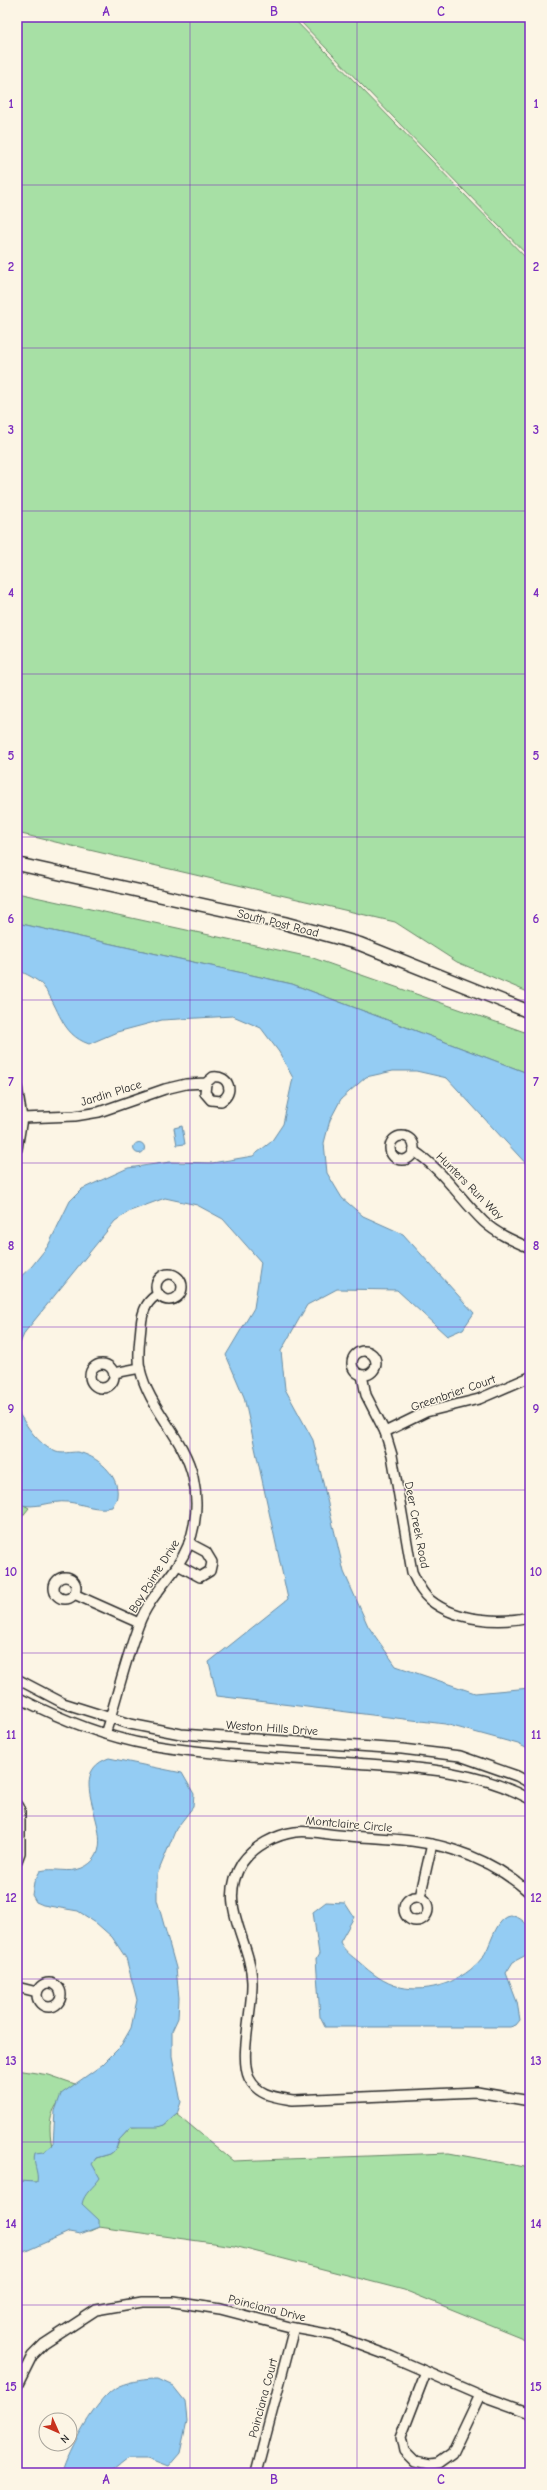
<svg xmlns="http://www.w3.org/2000/svg" width="547" height="2490" font-family="'Comic Neue',sans-serif">
<style>
.green{fill:#a7e0a5;stroke:#698668}
.water{fill:#94ccf3;stroke:#6a8ca3}
.lines{fill:none;stroke-linecap:round;stroke-linejoin:round}
.street-casing{stroke:#2b2b2b;stroke-width:12}
.secondary-casing{stroke:#2b2b2b;stroke-width:15}
.street{stroke:#fcf5e5;stroke-width:9}
.secondary{stroke:#fcf5e5;stroke-width:12}
.grid{fill:none;stroke:#7b2cbf;stroke-width:1;stroke-opacity:0.55}
.labels{text-anchor:middle;stroke-width:3;stroke-linejoin:round;paint-order:stroke}
.street-label{font-size:12px;fill:#2b2b2b;stroke:#fcf5e5}
.neatline{fill:none;stroke:#7b2cbf;stroke-width:1.5}
.grid-label{font-size:13px;text-anchor:middle;font-weight:bold;fill:#7b2cbf}
</style>
<rect width="100%" height="100%" fill="#fcf5e5"/>
<filter id="ink" filterUnits="userSpaceOnUse"><feTurbulence type="fractalNoise" baseFrequency=".025" numOctaves="2"/><feDisplacementMap in="SourceGraphic" scale="8" xChannelSelector="R" yChannelSelector="G"/><feConvolveMatrix kernelMatrix="1 2 1 2 8 2 1 2 1" color-interpolation-filters="sRGB"/></filter>
<g filter="url(#ink)">
<!-- green -->
<g class="green">
<path d="M17,17H292L530,262V993L457,962L395,922L17,833Z"/>
<path d="M296,17H530V258Z"/>
<path d="M17,893L310,957L519,1030L530,1034V1074L292,984L17,923Z"/>
<path d="M17,1501L29,1508L17,1523Z"/>
<path d="M17,2070L49,2075L78,2085C46,2107 47,2123 54,2158L97,2172L91,2164L96,2158L110,2154L115,2150L119,2140L131,2127L164,2125L177,2114L233,2161L449,2153L530,2168V2341L404,2290L234,2246L99,2227L90,2231L17,2222Z"/>
</g>
<!-- water -->
<g class="water">
<path d="M17,923L292,984L530,1074V1168L447,1078L416,1071H393L366,1077L341,1099L330,1120L324,1143L327,1173L342,1198L363,1216L403,1234L474,1313L463,1329L447,1336L397,1290L337,1289L307,1305L281,1351L285,1389L313,1440L344,1572L368,1626L396,1666L475,1693L530,1688V1750L518,1744L445,1724L217,1696L209,1662L288,1599L244,1397L226,1355L254,1308L261,1262L223,1219L197,1205L165,1198L130,1211L115,1221L25,1332L17,1350V1280L32,1266L48,1246L70,1201L82,1189L128,1168L170,1162L212,1163L253,1156L271,1142L283,1124L293,1078L279,1052L261,1028L233,1016L162,1020L117,1032L89,1044C60,1034 60,1008 43,986C38,979 25,974 17,969Z"/>
<path d="M182,1126L185,1144L177,1145L174,1128Z"/>
<circle cx="139" cy="1148" r="5.5"/>
<path d="M17,1410C26,1425 38,1445 56,1452C62,1454 71,1452 77,1452C96,1455 120,1475 117,1496C117,1500 113,1504 112,1507C96,1511 84,1504 68,1502C51,1500 35,1510 19,1504Z"/>
<path d="M109,1758L182,1773L194,1794L193,1807L176,1829L157,1875V1900L176,1968L179,1998L178,2018L172,2031V2056L181,2102L177,2114L164,2125L158,2127H131L119,2140L115,2150L110,2154L96,2158L92,2164L100,2178C94,2187 84,2193 82,2204L99,2220V2227L80,2234L69,2232L17,2255V2181L37,2182C39,2171 32,2164 35,2153L43,2152L53,2144L55,2111L61,2094L102,2065L120,2047L131,2028L137,2000L126,1958L112,1937L95,1922L78,1911L43,1905L36,1902L32,1895L34,1882L40,1871C54,1867 68,1874 82,1868C131,1846 56,1776 109,1758Z"/>
<path d="M326,1902L345,1903L354,1917L340,1942C344,1951 352,1956 359,1962C371,1973 384,1983 400,1987C429,1994 464,1981 482,1958C491,1947 494,1923 507,1917C516,1913 525,1922 530,1928V1953L513,1962L506,1973L517,2002L520,2020L516,2025L510,2027H325L320,2017L316,1959L319,1954L313,1912Z"/>
<path d="M158,2379L173,2386L185,2401L187,2421L180,2453L168,2467L147,2459H128L110,2473H62C68,2451 97,2396 119,2386C131,2381 146,2379 158,2379Z"/>
</g>
<g class="lines">
<defs>
<g id="street">
<path d="M17,1087L22,1118L17,1149"/>
<path d="M22,1118L75,1116L99,1112L165,1089L186,1084L206,1083L213,1077C229,1075 235,1093 221,1101L211,1100L205,1093L206,1083"/>
<circle cx="402" cy="1148" r="12"/>
<path d="M414,1151C443,1170 460,1199 484,1222C497,1234 514,1241 530,1248"/>
<circle cx="169" cy="1287" r="13"/>
<circle cx="364" cy="1363" r="12"/>
<circle cx="102" cy="1376" r="12"/>
<path d="M114,1373L140,1368"/>
<path d="M362,1375L366,1395L385,1432L392,1455L412,1572C417,1582 421,1593 430,1600C456,1621 499,1624 530,1617"/>
<path d="M385,1432L426,1412L479,1399L530,1377"/>
<path d="M178,1565L200,1577L210,1571L212,1562L206,1552L189,1543"/>
<circle cx="65" cy="1588" r="11"/>
<path d="M74,1594L139,1623"/>
<path d="M17,1679L63,1703L130,1724L181,1734L402,1749L460,1756L517,1776L530,1783"/>
<path d="M17,1697C58,1718 104,1737 150,1745C217,1756 287,1758 354,1763C416,1768 475,1769 530,1799"/>
<path d="M105,1734C117,1698 125,1660 139,1624C147,1602 164,1585 177,1566C195,1540 200,1508 193,1477C184,1437 149,1409 140,1369C137,1355 140,1340 141,1326C142,1313 146,1300 159,1294"/>
<path d="M17,1805L20,1810V1853L17,1861"/>
<path d="M530,1893C509,1874 482,1859 454,1850C418,1838 376,1839 338,1835C325,1834 308,1830 295,1832C275,1835 254,1846 242,1863C216,1905 251,1940 252,1982C253,2008 239,2057 249,2078C258,2096 275,2097 293,2100L477,2092L530,2101"/>
<circle cx="416" cy="1909" r="12"/>
<path d="M420,1897L432,1844"/>
<circle cx="49" cy="1995" r="12"/>
<path d="M17,1987L37,1992"/>
<path d="M426,2372L401,2437L404,2451L415,2462L429,2465L438,2464L452,2454L480,2395"/>
<path d="M17,2386L32,2356L44,2344L96,2310L142,2302H174L220,2309L294,2328L333,2335L390,2356L480,2395L530,2413"/>
<path d="M256,2473L294,2328"/>
</g>
<path id="secondary" d="M17,864L284,923L360,944L530,1012"/>
</defs>
<!-- street casing -->
<use href="#street" class="street-casing"/>
<!-- secondary casing -->
<use href="#secondary" class="secondary-casing"/>
<!-- street -->
<use href="#street" class="street"/>
<!-- secondary -->
<use href="#secondary" class="secondary"/>
</g>
</g>
<!-- grid -->
<path class="grid" d="M190,17V2473M357,17V2473M17,185H530M17,348H530M17,511H530M17,674H530M17,837H530M17,1000H530M17,1163H530M17,1327H530M17,1490H530M17,1653H530M17,1816H530M17,1979H530M17,2142H530M17,2305H530"/>
<g class="labels">
<!-- street labels -->
<g class="street-label">
<text transform="translate(278 923) rotate(14)" y="4">South Post Road</text>
<text transform="translate(111 1093) rotate(-17)" y="4">Jardin Place</text>
<text transform="translate(470 1186) rotate(45)" y="4">Hunters Run Way</text>
<text transform="translate(453 1393) rotate(-19)" y="4">Greenbrier Court</text>
<text transform="translate(417 1525) rotate(79)" y="4">Deer Creek Road</text>
<text transform="translate(154 1576) rotate(-58)" y="4">Bay Pointe Drive</text>
<text transform="translate(272 1728) rotate(4)" y="4">Weston Hills Drive</text>
<text transform="translate(349 1824) rotate(5)" y="4">Montclaire Circle</text>
<text transform="translate(267 2308) rotate(14)" y="4">Poinciana Drive</text>
<text transform="translate(263 2398) rotate(-75)" y="4">Poinciana Court</text>
</g>
</g>
<!-- margin -->
<rect width="547" height="2490" fill="none" stroke="#fcf5e5" stroke-width="44"/>
<!-- north arrow -->
<g transform="translate(58 2432) rotate(135)"><circle r="19" fill="#fcf5e5" stroke="#a8a49b"/>
<path d="M0-3L7 15L0 10L-7 15Z" fill="#c8321e"/>
<text y="-6" font-size="11" font-weight="bold" text-anchor="middle" fill="#2b2b2b">N</text>
</g>
<rect x="22" y="22" width="503" height="2446" class="neatline"/>
<g class="grid-label">
<text x="106" y="16">A</text>
<text x="274" y="16">B</text>
<text x="441" y="16">C</text>
<text x="11" y="108">1</text>
<text x="536" y="108">1</text>
<text x="11" y="271">2</text>
<text x="536" y="271">2</text>
<text x="11" y="434">3</text>
<text x="536" y="434">3</text>
<text x="11" y="597">4</text>
<text x="536" y="597">4</text>
<text x="11" y="760">5</text>
<text x="536" y="760">5</text>
<text x="11" y="923">6</text>
<text x="536" y="923">6</text>
<text x="11" y="1086">7</text>
<text x="536" y="1086">7</text>
<text x="11" y="1250">8</text>
<text x="536" y="1250">8</text>
<text x="11" y="1413">9</text>
<text x="536" y="1413">9</text>
<text x="11" y="1576">10</text>
<text x="536" y="1576">10</text>
<text x="11" y="1739">11</text>
<text x="536" y="1739">11</text>
<text x="11" y="1902">12</text>
<text x="536" y="1902">12</text>
<text x="11" y="2065">13</text>
<text x="536" y="2065">13</text>
<text x="11" y="2228">14</text>
<text x="536" y="2228">14</text>
<text x="11" y="2391">15</text>
<text x="536" y="2391">15</text>
<text x="106" y="2484">A</text>
<text x="274" y="2484">B</text>
<text x="441" y="2484">C</text>
</g>
</svg>
